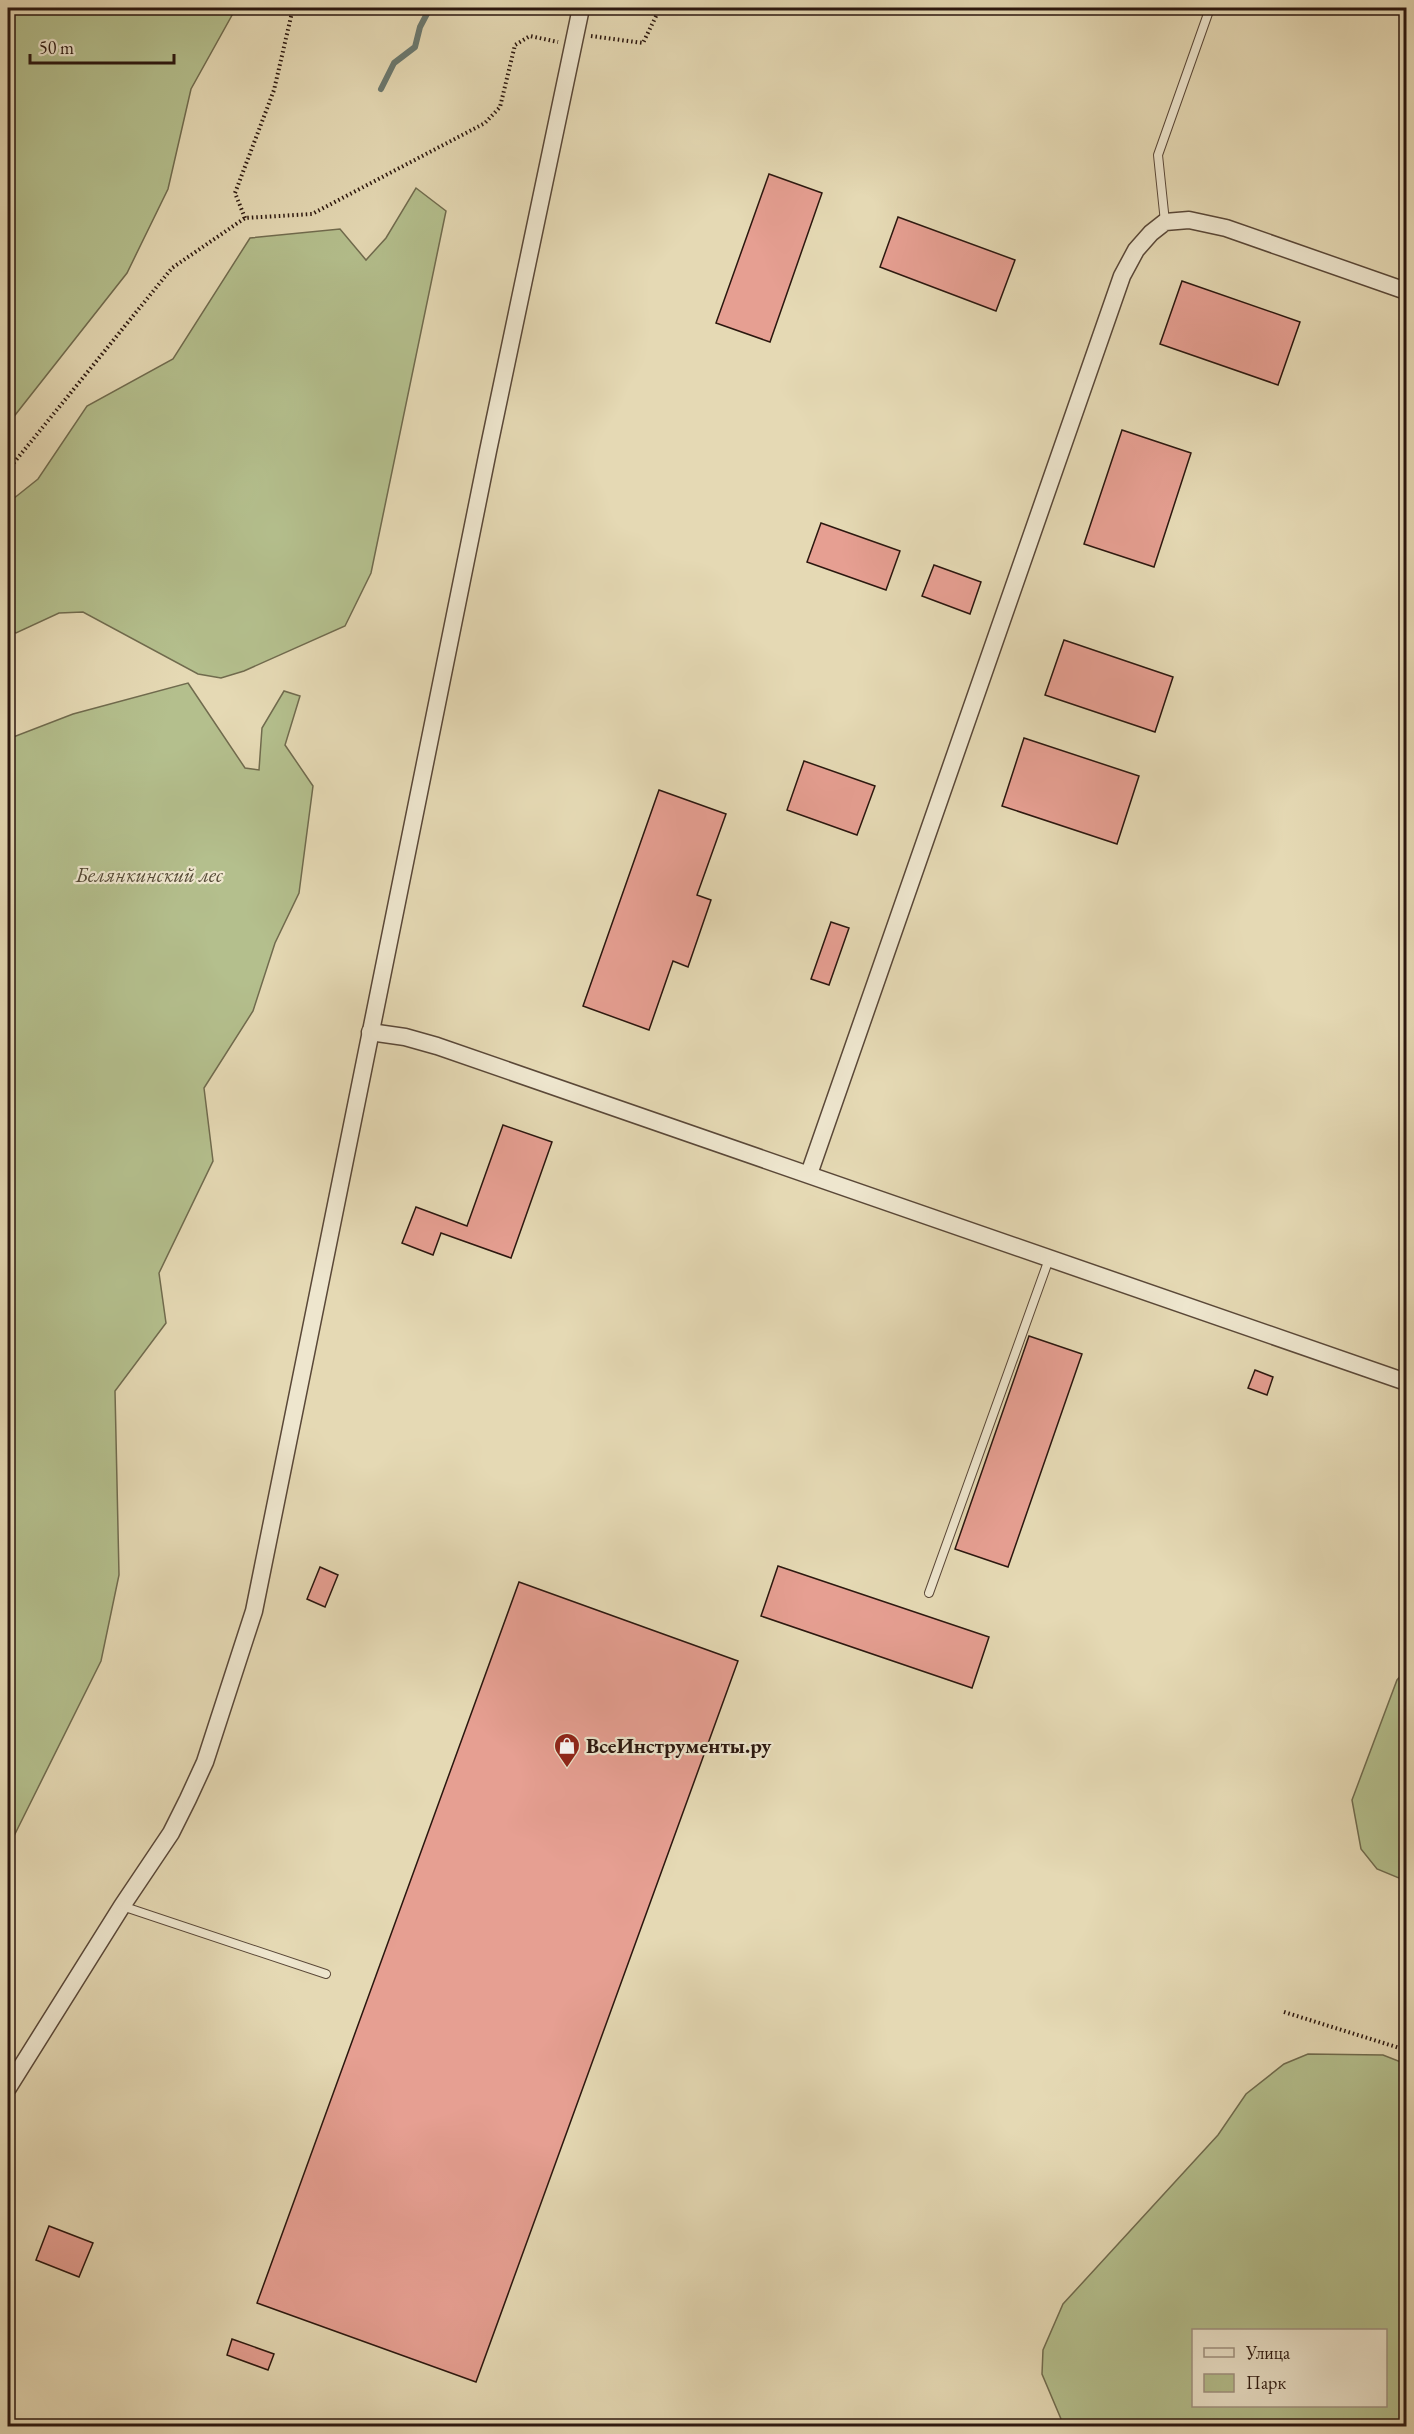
<svg xmlns="http://www.w3.org/2000/svg" width="1414" height="2434" font-family="'EB Garamond',serif">
<style>
.green{fill:#b4bf8d;stroke:#706b4e;stroke-width:1.5;fill-rule:evenodd}
.lines{fill:none;stroke-linecap:round;stroke-linejoin:round}
.stream{stroke:#6b7970;stroke-width:6}
.building{fill:#e69f92;stroke:#2b170f;stroke-width:1.5}
.service-casing{stroke:#5a4838;stroke-width:10}
.minor-casing{stroke:#5a4838;stroke-width:19}
.path{stroke:#2b170f;stroke-width:4;stroke-dasharray:1.5 3;stroke-linecap:butt}
.service{stroke:#eee6ce;stroke-width:8}
.minor{stroke:#eee6ce;stroke-width:16}
.labels{text-anchor:middle;stroke-width:4.5;stroke-linejoin:round;paint-order:stroke}
.park-label{font-size:21px;font-style:italic;fill:#544935;stroke:#eee6ce}
.poi-label{font-size:21px;font-weight:bold;fill:#2b170f;stroke:#eee6ce;text-anchor:start}
</style>
<rect width="100%" height="100%" fill="#e5d9b4"/>
<filter id="stains"><feTurbulence type="fractalNoise" baseFrequency=".00333" numOctaves="4"/><feColorMatrix values="0 0 0 0 .2 0 0 0 0 .09 0 0 0 0 .02 0 0 0 .5 -.17"/></filter>
<radialGradient id="worn" r=".72"><stop offset=".6" stop-color="#630" stop-opacity="0"/><stop offset="1" stop-color="#630" stop-opacity=".3"/></radialGradient>
<!-- green -->
<g class="green">
<path d="M8,8H236L191,89L168,189L127,273L8,424Z"/>
<path d="M416,188L446,211L371,573L345,626L244,671L221,678L198,674L83,612L59,613L16,633L8,629V503L38,479L87,406L173,359L250,238L340,229L366,260L386,238Z"/>
<path d="M188,683L245,768L259,770L262,728L284,691L300,696L285,745L313,786L299,893L275,943L253,1011L204,1088L213,1161L159,1273L166,1323L115,1391L119,1575L101,1661L8,1848V739L73,714Z"/>
<path d="M1406,1670V1881L1377,1869L1361,1849L1352,1800L1397,1680Z"/>
<path d="M1308,2054L1383,2055L1406,2064V2426H1064L1042,2374L1043,2350L1063,2304L1218,2135L1246,2094L1284,2064ZM1386,2330V2406H1194V2330Z"/>
</g>
<g class="lines">
<!-- stream -->
<path class="stream" d="M381,89L394,63L415,47L420,27L430,8"/>
</g>
<!-- building -->
<g class="building">
<path d="M769,174L822,193L770,342L716,323Z"/>
<path d="M898,217L1015,260L996,311L880,267Z"/>
<path d="M1182,281L1300,322L1278,385L1160,344Z"/>
<path d="M1122,430L1191,453L1154,567L1084,544Z"/>
<path d="M821,523L900,551L886,590L807,562Z"/>
<path d="M934,565L981,582L970,614L922,596Z"/>
<path d="M1064,640L1173,677L1155,732L1045,695Z"/>
<path d="M1024,738L1139,776L1117,844L1002,806Z"/>
<path d="M804,761L875,786L857,835L787,810Z"/>
<path d="M659,790L726,814L697,895L711,900L688,967L673,961L649,1030L583,1006Z"/>
<path d="M831,922L849,928L829,985L811,979Z"/>
<path d="M503,1125L552,1142L511,1258L441,1233L433,1255L402,1243L416,1207L467,1226Z"/>
<path d="M1029,1336L1082,1354L1008,1567L955,1549Z"/>
<path d="M1255,1370L1273,1377L1267,1395L1248,1388Z"/>
<path d="M778,1566L989,1637L972,1688L761,1616Z"/>
<path d="M320,1567L338,1575L325,1607L307,1599Z"/>
<path d="M519,1582L738,1661L476,2382L257,2303Z"/>
<path d="M49,2226L93,2243L79,2277L36,2260Z"/>
<path d="M232,2339L274,2354L268,2370L227,2355Z"/>
</g>
<g class="lines">
<defs>
<g id="service">
<path d="M1165,222L1158,155L1210,8"/>
<path d="M929,1593L1049,1259"/>
<path d="M122,1906L326,1974"/>
</g>
<g id="minor">
<path d="M370,1032L405,1037L437,1046L1406,1382"/>
<path d="M809,1174L1122,276L1136,250L1151,233L1165,222L1189,220L1226,228L1406,291"/>
<path d="M8,2088L122,1906L171,1833L188,1799L205,1762L254,1611L488,451L581,8"/>
</g>
</defs>
<!-- service casing -->
<use href="#service" class="service-casing"/>
<!-- minor casing -->
<use href="#minor" class="minor-casing"/>
<!-- path -->
<g class="path">
<path d="M591,36L643,43L660,8"/>
<path d="M245,218L235,193L274,90L293,8"/>
<path d="M8,470L172,268L245,218L312,214L485,123L500,107L515,45L530,36L558,42"/>
<path d="M1284,2012L1406,2050"/>
</g>
<!-- service -->
<use href="#service" class="service"/>
<!-- minor -->
<use href="#minor" class="minor"/>
</g>
<!-- icons -->
<defs>
<symbol id="shop-pin" viewBox="-11 -11 22 30"><path d="M0 17L-7.5 6A9.5 9.5 0 1 1 7.5 6Z" fill="#8f2418" stroke="#eee6ce"/><path d="M-5-2.5h2.3a2.7 3.5 0 0 1 5.4 0H5L5.5 6h-11ZM-1.5-2.5h3a1.5 2.3 0 0 0-3 0Z" fill="#fff"/></symbol>
</defs>
<g fill-rule="evenodd">
<use href="#shop-pin" x="552" y="1731" width="30" height="40"/>
</g>
<g class="labels">
<!-- park labels -->
<g class="park-label">
<text x="149" y="882">Белянкинский лес</text>
</g>
<!-- poi labels -->
<g class="poi-label">
<text x="586" y="1753">ВсеИнструменты.ру</text>
</g>
</g>
<!-- margin -->
<rect width="1414" height="2434" fill="none" stroke="#e5d9b4" stroke-width="30"/>
<rect x="9" y="9" width="1396" height="2416" fill="none" stroke="#2b170f" stroke-width="3"/>
<rect x="15" y="15" width="1384" height="2404" fill="none" stroke="#2b170f" stroke-width="1.5"/>
<!-- legend -->
<rect x="1192" y="2329" width="195" height="78" fill="#eee6ce" stroke="#a09382" stroke-width="1.5"/>
<rect x="1204" y="2348" width="30" height="9" fill="#eee6ce" stroke="#a09382" stroke-width="1.5"/>
<text x="1246" y="2359" font-size="18" fill="#2b170f">Улица</text>
<rect x="1204" y="2374" width="30" height="18" fill="#b4bf8d" stroke="#a09382" stroke-width="1.5"/>
<text x="1246" y="2389" font-size="18" fill="#2b170f">Парк</text>
<!-- scale -->
<path d="M30 54v9h144v-9" fill="none" stroke="#2b170f" stroke-width="3"/>
<text x="39" y="54" font-size="18" fill="#2b170f" stroke="#eee6ce" stroke-width="4.5" paint-order="stroke">50 m</text>
<rect width="100%" height="100%" filter="url(#stains)"/>
<rect width="100%" height="100%" fill="url(#worn)"/>
</svg>
